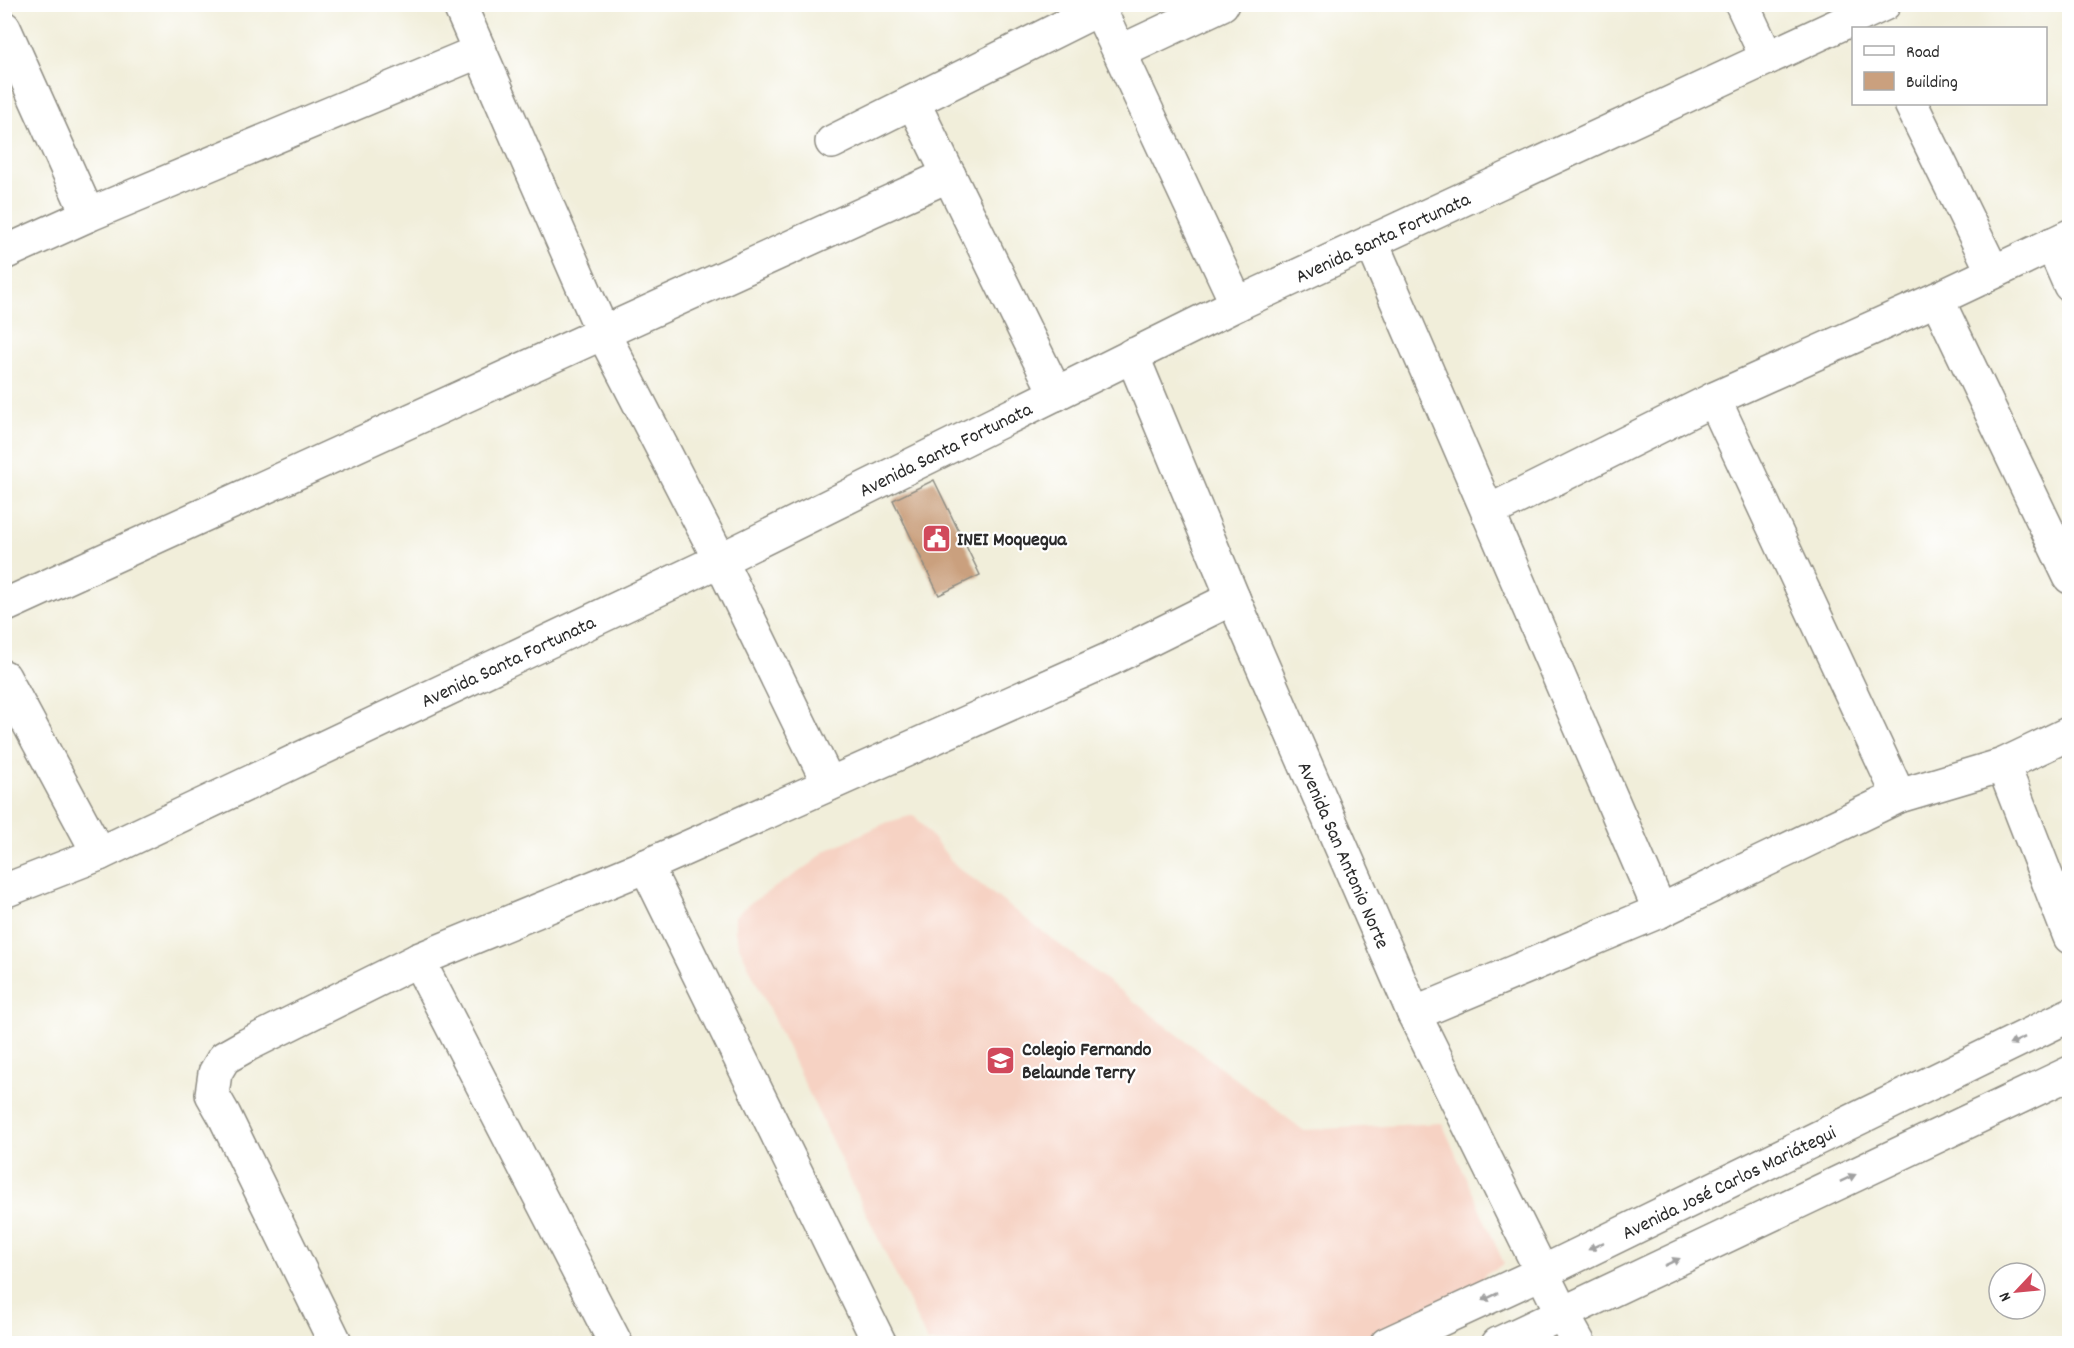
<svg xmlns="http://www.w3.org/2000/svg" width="2074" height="1348" font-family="Dekko,sans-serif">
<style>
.built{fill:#f6d2c3}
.building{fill:#caa07e}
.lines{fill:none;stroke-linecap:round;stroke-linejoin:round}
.minor-casing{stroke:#8e8c82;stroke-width:36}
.minor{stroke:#fff;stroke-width:33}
.oneway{fill:#a0a0a0}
.labels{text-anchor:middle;stroke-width:4.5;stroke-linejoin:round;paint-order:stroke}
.street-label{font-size:20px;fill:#2b2b2b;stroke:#fff}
.poi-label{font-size:20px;font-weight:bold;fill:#2b2b2b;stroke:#fff;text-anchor:start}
</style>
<rect width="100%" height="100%" fill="#fff"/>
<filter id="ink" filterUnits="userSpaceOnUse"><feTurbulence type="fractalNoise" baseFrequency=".0167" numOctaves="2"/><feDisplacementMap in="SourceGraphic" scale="12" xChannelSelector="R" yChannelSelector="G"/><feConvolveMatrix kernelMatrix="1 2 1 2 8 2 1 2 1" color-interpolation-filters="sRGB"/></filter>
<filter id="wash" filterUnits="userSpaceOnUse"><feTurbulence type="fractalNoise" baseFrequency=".008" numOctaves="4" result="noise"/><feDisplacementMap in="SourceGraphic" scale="24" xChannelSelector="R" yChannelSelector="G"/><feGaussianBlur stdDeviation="1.35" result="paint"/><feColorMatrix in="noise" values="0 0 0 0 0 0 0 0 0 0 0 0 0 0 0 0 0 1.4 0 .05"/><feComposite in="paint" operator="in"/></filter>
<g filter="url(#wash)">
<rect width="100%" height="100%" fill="#f1eeda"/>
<!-- built -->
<path class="built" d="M914,815L955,865L1303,1130L1442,1123L1504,1264L1485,1274L1478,1299L1381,1343H928L739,946L735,931V916L749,904L811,864L825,851L888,822Z"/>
<g id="blocks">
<!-- building -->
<path class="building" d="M934,480L980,575L939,595L893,500Z"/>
</g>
</g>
<g filter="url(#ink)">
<use href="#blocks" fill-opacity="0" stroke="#8e8c82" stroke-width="1.5"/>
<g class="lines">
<defs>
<g id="minor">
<path d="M459,4L603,333L720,560L829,784"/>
<path d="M1097,4L1237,304"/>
<path d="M1742,4L1767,58"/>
<path d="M4,28L88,215"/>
<path d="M1120,52L1222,4"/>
<path d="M913,102L1056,394"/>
<path d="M1911,104L1993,272"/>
<path d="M832,142L1099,9"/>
<path d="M1371,241L1660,911"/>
<path d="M2052,244L2070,285"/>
<path d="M4,253L88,215L480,51"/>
<path d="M1937,299L2070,577"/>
<path id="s1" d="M1132,355L1233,598L1414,1014L1563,1315L1579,1344"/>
<path d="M1714,399L1899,796"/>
<path d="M1488,512L1714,399L1937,299L2070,236"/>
<path d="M4,606L949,175"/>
<path d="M4,677L99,854"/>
<path d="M2003,765L2070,937"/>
<path d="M646,866L880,1344"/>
<path id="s2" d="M4,891L99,854L720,560L1237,304L1884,4"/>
<path d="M418,960L616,1344"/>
<path d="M1414,1014L1660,911L1899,796L2003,765L2070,733"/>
<path d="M336,1344L224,1115L212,1094L215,1073L224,1058L247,1045L418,960L646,866L1110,659L1233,598"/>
<path id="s3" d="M1387,1344L1543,1272L2070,1015"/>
<path d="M1498,1344L2070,1073"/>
</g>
</defs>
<!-- minor casing -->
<use href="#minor" class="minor-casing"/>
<!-- minor -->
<use href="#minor" class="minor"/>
</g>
<!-- one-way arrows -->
<defs><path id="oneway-solid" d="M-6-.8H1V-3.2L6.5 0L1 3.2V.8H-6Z" transform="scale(1.5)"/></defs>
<g class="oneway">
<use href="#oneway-solid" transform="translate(2017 1041) rotate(154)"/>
<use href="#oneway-solid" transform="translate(1848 1178) rotate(-25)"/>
<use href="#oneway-solid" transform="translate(1596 1246) rotate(154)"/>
<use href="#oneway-solid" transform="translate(1672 1262) rotate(-25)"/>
<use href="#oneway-solid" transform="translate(1490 1297) rotate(155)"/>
</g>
</g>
<!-- icons -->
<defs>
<symbol id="civic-square" viewBox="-11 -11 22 22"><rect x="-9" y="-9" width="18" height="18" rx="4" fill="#d1495b" stroke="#fff"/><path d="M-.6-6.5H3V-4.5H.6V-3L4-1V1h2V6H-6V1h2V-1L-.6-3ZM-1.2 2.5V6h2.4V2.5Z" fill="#fff"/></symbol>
<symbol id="school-square" viewBox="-11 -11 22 22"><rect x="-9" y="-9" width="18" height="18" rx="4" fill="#d1495b" stroke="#fff"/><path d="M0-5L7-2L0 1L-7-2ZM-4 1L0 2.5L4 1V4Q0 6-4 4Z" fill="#fff"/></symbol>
</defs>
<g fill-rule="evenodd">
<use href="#civic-square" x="920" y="522" width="33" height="33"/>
<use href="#school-square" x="984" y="1044" width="33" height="33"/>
</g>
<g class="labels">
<!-- street labels -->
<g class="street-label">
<text dy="7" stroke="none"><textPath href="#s2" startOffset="1526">Avenida Santa Fortunata</textPath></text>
<text dy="7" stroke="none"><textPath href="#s2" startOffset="1040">Avenida Santa Fortunata</textPath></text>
<text dy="7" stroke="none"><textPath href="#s2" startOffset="554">Avenida Santa Fortunata</textPath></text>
<text dy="7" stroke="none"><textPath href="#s1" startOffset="543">Avenida San Antonio Norte</textPath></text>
<text dy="7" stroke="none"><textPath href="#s3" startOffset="378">Avenida José Carlos Mariátegui</textPath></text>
</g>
<!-- poi labels -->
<g class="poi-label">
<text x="957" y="545">INEI Moquegua</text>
<text x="1022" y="1055">Colegio Fernando<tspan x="1022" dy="23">Belaunde Terry</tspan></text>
</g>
</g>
<!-- margin -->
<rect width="2074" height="1348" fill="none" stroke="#fff" stroke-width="24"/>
<!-- legend -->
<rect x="1852" y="27" width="195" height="78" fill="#ffffff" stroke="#aaaaaa" stroke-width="1.5"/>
<rect x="1864" y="46" width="30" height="9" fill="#ffffff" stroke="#aaaaaa" stroke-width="1.5"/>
<text x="1906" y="57" font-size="18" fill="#2b2b2b">Road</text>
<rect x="1864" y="72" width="30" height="18" fill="#caa07e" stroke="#aaaaaa" stroke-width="1.5"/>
<text x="1906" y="87" font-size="18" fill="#2b2b2b">Building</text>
<!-- north arrow -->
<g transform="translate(2017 1291) rotate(244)"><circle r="28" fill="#ffffff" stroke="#aaaaaa" stroke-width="1.5"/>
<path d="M0-4.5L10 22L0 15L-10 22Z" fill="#d1495b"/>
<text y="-9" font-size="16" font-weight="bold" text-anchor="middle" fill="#2b2b2b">N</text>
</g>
</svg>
